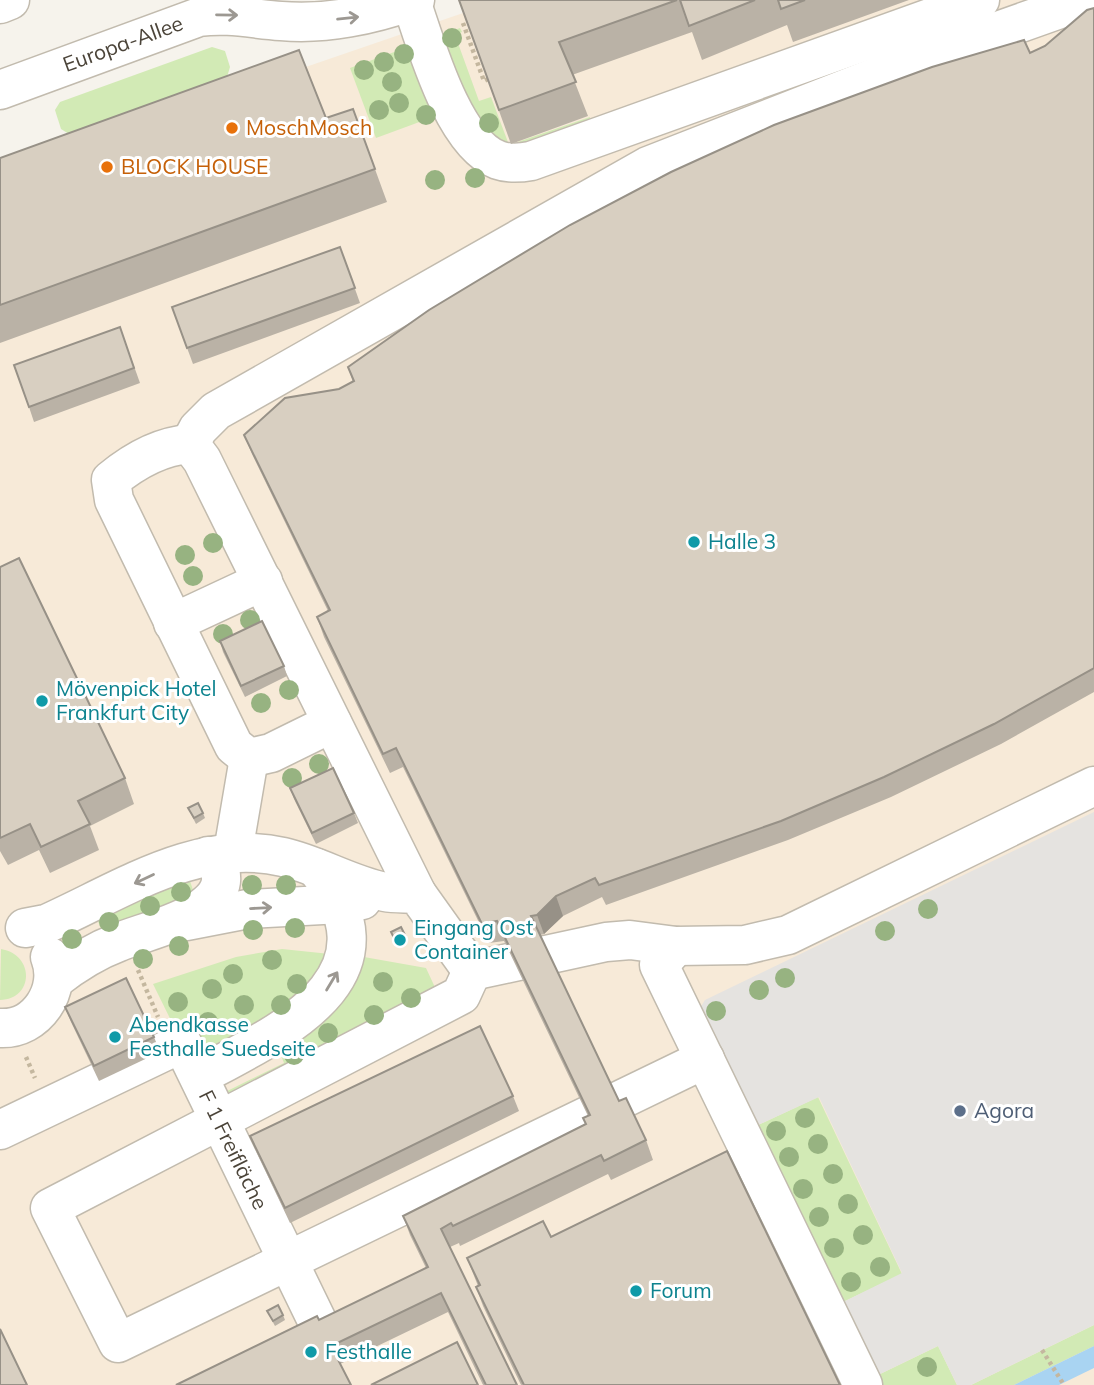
<svg xmlns="http://www.w3.org/2000/svg" width="1094" height="1385" font-family="Mulish,sans-serif">
<style>
.commercial{fill:#f7ead8}
.green{fill:#d2eab5}
.parking{fill:#e5e3e0}
.water{fill:#a9d4f2}
.lines{fill:none;stroke-linecap:round;stroke-linejoin:round}
.minor-casing{stroke:#c2bbae;stroke-width:41}
.path{stroke:#c4b79f;stroke-width:4.5;stroke-dasharray:3.5 3.5;stroke-linecap:butt}
.minor{stroke:#fff;stroke-width:38}
.tree{fill:#97b381}
.wall{fill:#bab2a6}
.shaded-wall{fill:#979187}
.building{fill:#d8cfc1;stroke:#979187;stroke-width:2}
.oneway{stroke:#9c9892}
.food-dot{fill:#e8710a;stroke:#fff;stroke-width:2.5}
.culture-dot{fill:#0f9aa8;stroke:#fff;stroke-width:2.5}
.service-dot{fill:#5c6f8a;stroke:#fff;stroke-width:2.5}
.labels{text-anchor:middle;stroke-width:6;stroke-linejoin:round;paint-order:stroke}
.street-label{font-size:21px;fill:#4b4439;stroke:#fff}
.food-label{font-size:21px;fill:#c56008;stroke:#fff;text-anchor:start}
.culture-label{font-size:21px;fill:#0d838f;stroke:#fff;text-anchor:start}
.service-label{font-size:21px;fill:#4e5e75;stroke:#fff;text-anchor:start}
</style>
<rect width="100%" height="100%" fill="#f6f3ec"/>
<!-- commercial -->
<path class="commercial" d="M501,0H1094V1385H0V172Z"/>
<!-- green -->
<g class="green">
<path d="M460,28L462,32L455,35L479,101L491,97L509,145L590,117L589,123L514,151C471,132 459,75 443,34Z"/>
<path d="M212,47L225,51L230,67L227,77L69,134L61,129L55,110L60,102Z"/>
<path d="M408,47L433,117L376,138L350,68Z"/>
<path d="M190,881L194,893L105,937L95,915L170,882Z"/>
<path d="M1,949C35,955 34,999 0,1000Z"/>
<path d="M282,949L330,954L302,997L191,1061L153,984L236,957Z"/>
<path d="M364,957L426,968L439,996L214,1112L209,1100L284,1063L280,1053C323,1026 345,1005 364,957Z"/>
<path d="M818,1097L902,1274L841,1303L756,1126Z"/>
<path d="M1094,1325V1346L1014,1385H971Z"/>
<path d="M938,1346L957,1385H880L876,1376Z"/>
</g>
<!-- parking -->
<path class="parking" d="M1094,812V1325L971,1385H957L938,1346L876,1376L841,1303L902,1273L819,1097L756,1126L700,1008L705,1000Z"/>
<!-- water -->
<path class="water" d="M1094,1346V1368L1059,1385H1014Z"/>
<g class="lines">
<defs>
<g id="minor">
<path d="M411,1C426,44 453,143 498,160C509,164 520,163 531,161L980,0"/>
<path d="M0,4L10,0"/>
<path d="M0,90L199,17C228,13 252,19 281,21C327,25 371,15 415,0"/>
<path d="M190,444C160,446 134,461 111,480L114,500L234,746L249,758L271,753L332,723"/>
<path d="M173,623L263,581"/>
<path d="M233,852L249,758"/>
<path d="M417,894L202,460L190,444L198,429L216,411L648,166L950,48L1085,0"/>
<path d="M186,921L248,909L341,904L362,900"/>
<path d="M25,928L46,924C120,891 199,837 283,857C318,865 350,885 385,892C395,894 406,893 417,894L472,971L606,942L630,940L676,946L745,945L788,935L1094,786"/>
<path d="M676,946L659,965L863,1385"/>
<path d="M472,971L461,995L50,1208L118,1343L705,1059"/>
<path d="M54,980C73,965 95,951 119,942C149,929 244,911 216,861L208,856"/>
<path d="M0,1028C37,1030 63,990 50,957"/>
<path d="M199,1076C283,1031 404,977 316,868"/>
<path d="M0,1130L182,1043L324,1335L222,1385"/>
</g>
</defs>
<!-- minor casing -->
<use href="#minor" class="minor-casing"/>
<!-- path -->
<g class="path">
<path d="M463,23L484,81L488,79"/>
<path d="M138,970L158,1017"/>
<path d="M26,1057L35,1078"/>
<path d="M1042,1350L1064,1385"/>
</g>
<!-- minor -->
<use href="#minor" class="minor"/>
</g>
<!-- trees -->
<g class="tree">
<circle cx="452" cy="38" r="10"/>
<circle cx="404" cy="54" r="10"/>
<circle cx="384" cy="62" r="10"/>
<circle cx="364" cy="70" r="10"/>
<circle cx="392" cy="82" r="10"/>
<circle cx="399" cy="103" r="10"/>
<circle cx="379" cy="110" r="10"/>
<circle cx="426" cy="115" r="10"/>
<circle cx="489" cy="123" r="10"/>
<circle cx="475" cy="178" r="10"/>
<circle cx="435" cy="180" r="10"/>
<circle cx="213" cy="543" r="10"/>
<circle cx="185" cy="555" r="10"/>
<circle cx="193" cy="576" r="10"/>
<circle cx="250" cy="620" r="10"/>
<circle cx="223" cy="634" r="10"/>
<circle cx="289" cy="690" r="10"/>
<circle cx="261" cy="703" r="10"/>
<circle cx="319" cy="764" r="10"/>
<circle cx="292" cy="778" r="10"/>
<circle cx="252" cy="885" r="10"/>
<circle cx="286" cy="885" r="10"/>
<circle cx="181" cy="892" r="10"/>
<circle cx="150" cy="906" r="10"/>
<circle cx="928" cy="909" r="10"/>
<circle cx="109" cy="922" r="10"/>
<circle cx="295" cy="928" r="10"/>
<circle cx="253" cy="930" r="10"/>
<circle cx="885" cy="931" r="10"/>
<circle cx="72" cy="939" r="10"/>
<circle cx="179" cy="946" r="10"/>
<circle cx="143" cy="959" r="10"/>
<circle cx="272" cy="960" r="10"/>
<circle cx="233" cy="974" r="10"/>
<circle cx="785" cy="978" r="10"/>
<circle cx="383" cy="982" r="10"/>
<circle cx="297" cy="984" r="10"/>
<circle cx="212" cy="989" r="10"/>
<circle cx="759" cy="990" r="10"/>
<circle cx="411" cy="998" r="10"/>
<circle cx="178" cy="1002" r="10"/>
<circle cx="244" cy="1005" r="10"/>
<circle cx="281" cy="1005" r="10"/>
<circle cx="716" cy="1011" r="10"/>
<circle cx="374" cy="1015" r="10"/>
<circle cx="208" cy="1022" r="10"/>
<circle cx="328" cy="1033" r="10"/>
<circle cx="294" cy="1055" r="10"/>
<circle cx="805" cy="1118" r="10"/>
<circle cx="776" cy="1131" r="10"/>
<circle cx="818" cy="1144" r="10"/>
<circle cx="789" cy="1157" r="10"/>
<circle cx="833" cy="1174" r="10"/>
<circle cx="803" cy="1189" r="10"/>
<circle cx="848" cy="1204" r="10"/>
<circle cx="819" cy="1217" r="10"/>
<circle cx="863" cy="1235" r="10"/>
<circle cx="834" cy="1248" r="10"/>
<circle cx="880" cy="1267" r="10"/>
<circle cx="851" cy="1282" r="10"/>
<circle cx="927" cy="1367" r="10"/>
</g>
<!-- wall -->
<g class="wall">
<path d="M459,0H909L793,42L787,25L702,60L692,32L572,75L588,116L511,144Z"/>
<path d="M1094,8V692L1001,744L891,797L788,840L606,905L602,897L563,916L544,934L540,935L619,1101L646,1140L653,1160L611,1180L608,1174L460,1246L459,1243L450,1247L517,1385H483L448,1312L340,1364L319,1320L426,1268L410,1235L403,1216L585,1124L588,1116L504,941L489,943L403,767L390,773L324,637L317,617L328,611L252,454L244,435L353,382L348,367L1045,46Z"/>
<path d="M353,109L387,202L0,343V158L326,118Z"/>
<path d="M340,247L360,303L193,364L172,307Z"/>
<path d="M120,327L140,383L34,422L29,407Z"/>
<path d="M0,567L125,778L134,804L90,826L99,850L50,873L39,850L8,865L0,851Z"/>
<path d="M220,641L284,666L287,676L245,697L223,652Z"/>
<path d="M290,788L354,813L358,823L316,844L294,799Z"/>
<path d="M188,808L203,813L205,818L196,824Z"/>
<path d="M391,932L406,937L408,942L398,947Z"/>
<path d="M65,1007L154,1037L160,1052L99,1081L71,1022Z"/>
<path d="M513,1096L519,1111L290,1223L256,1151L250,1136Z"/>
<path d="M551,1237L840,1385H521L483,1306L476,1287L478,1286L467,1258Z"/>
<path d="M267,1311L283,1315L285,1320L275,1326Z"/>
</g>
<!-- shaded-wall -->
<path class="shaded-wall" d="M556,896L563,916L544,934L537,915Z"/>
<!-- building -->
<g class="building">
<path d="M459,0H677L559,42L576,82L499,110Z"/>
<path d="M680,0H755L689,26Z"/>
<path d="M778,0H805L781,9Z"/>
<path d="M1094,8V668L994,724L884,777L781,821L599,885L595,878L556,896L537,915L531,916L619,1101L626,1098L646,1140L604,1161L601,1155L453,1226L451,1223L441,1229L517,1385H486L441,1293L331,1346L351,1385H176L317,1316L319,1320L428,1267L403,1216L586,1124L583,1118L590,1115L497,921L482,924L396,748L383,754L317,617L330,610L244,435L285,398L339,389L354,381L348,367L429,310L570,225L671,172L774,125L932,67L1024,40L1030,53L1045,46L1087,10Z"/>
<path d="M299,50L326,118L353,109L375,169L0,305V158Z"/>
<path d="M340,247L355,288L187,348L172,307Z"/>
<path d="M120,327L134,368L29,407L14,365Z"/>
<path d="M19,558L125,778L78,801L90,824L41,847L30,824L0,838V567Z"/>
<path d="M262,621L284,666L241,686L220,641Z"/>
<path d="M333,768L354,813L312,833L290,788Z"/>
<path d="M198,803L203,813L194,818L188,808Z"/>
<path d="M401,927L406,937L396,942L391,932Z"/>
<path d="M126,978L154,1037L94,1066L65,1007Z"/>
<path d="M480,1026L513,1096L285,1208L250,1136Z"/>
<path d="M727,1151L840,1385H524L476,1287L480,1285L467,1258L543,1221L551,1237Z"/>
<path d="M278,1305L283,1315L273,1321L267,1311Z"/>
<path d="M0,1329L27,1385H0Z"/>
<path d="M457,1342L478,1385H371Z"/>
</g>
<!-- one-way arrows -->
<defs><path id="oneway-shaft" d="M-6 0H5M1.5-3L5.5 0L1.5 3" fill="none" stroke-width="1.6" stroke-linecap="round" stroke-linejoin="round" transform="scale(1.75)"/></defs>
<g class="oneway">
<use href="#oneway-shaft" transform="translate(227 15) rotate(1)"/>
<use href="#oneway-shaft" transform="translate(348 18) rotate(-6)"/>
<use href="#oneway-shaft" transform="translate(144 879) rotate(155)"/>
<use href="#oneway-shaft" transform="translate(261 908) rotate(-3)"/>
<use href="#oneway-shaft" transform="translate(332 981) rotate(-59)"/>
</g>
<!-- markers -->
<g class="food-dot">
<circle cx="232" cy="128" r="7"/>
<circle cx="107" cy="167" r="7"/>
</g>
<g class="culture-dot">
<circle cx="694" cy="542" r="7"/>
<circle cx="42" cy="701" r="7"/>
<circle cx="400" cy="940" r="7"/>
<circle cx="115" cy="1037" r="7"/>
<circle cx="636" cy="1291" r="7"/>
<circle cx="311" cy="1352" r="7"/>
</g>
<circle class="service-dot" cx="960" cy="1111" r="7"/>
<g class="labels">
<!-- street labels -->
<g class="street-label">
<text transform="translate(123 44) rotate(-20)" y="7">Europa-Allee</text>
<text transform="translate(233 1150) rotate(64)" y="7">F 1 Freifläche</text>
</g>
<!-- food labels -->
<g class="food-label">
<text x="246" y="135">MoschMosch</text>
<text x="121" y="174">BLOCK HOUSE</text>
</g>
<!-- culture labels -->
<g class="culture-label">
<text x="708" y="549">Halle 3</text>
<text x="56" y="696">Mövenpick Hotel<tspan x="56" dy="24">Frankfurt City</tspan></text>
<text x="414" y="935">Eingang Ost<tspan x="414" dy="24">Container</tspan></text>
<text x="129" y="1032">Abendkasse<tspan x="129" dy="24">Festhalle Suedseite</tspan></text>
<text x="650" y="1298">Forum</text>
<text x="325" y="1359">Festhalle</text>
</g>
<!-- service labels -->
<g class="service-label">
<text x="974" y="1118">Agora</text>
</g>
</g>
</svg>
